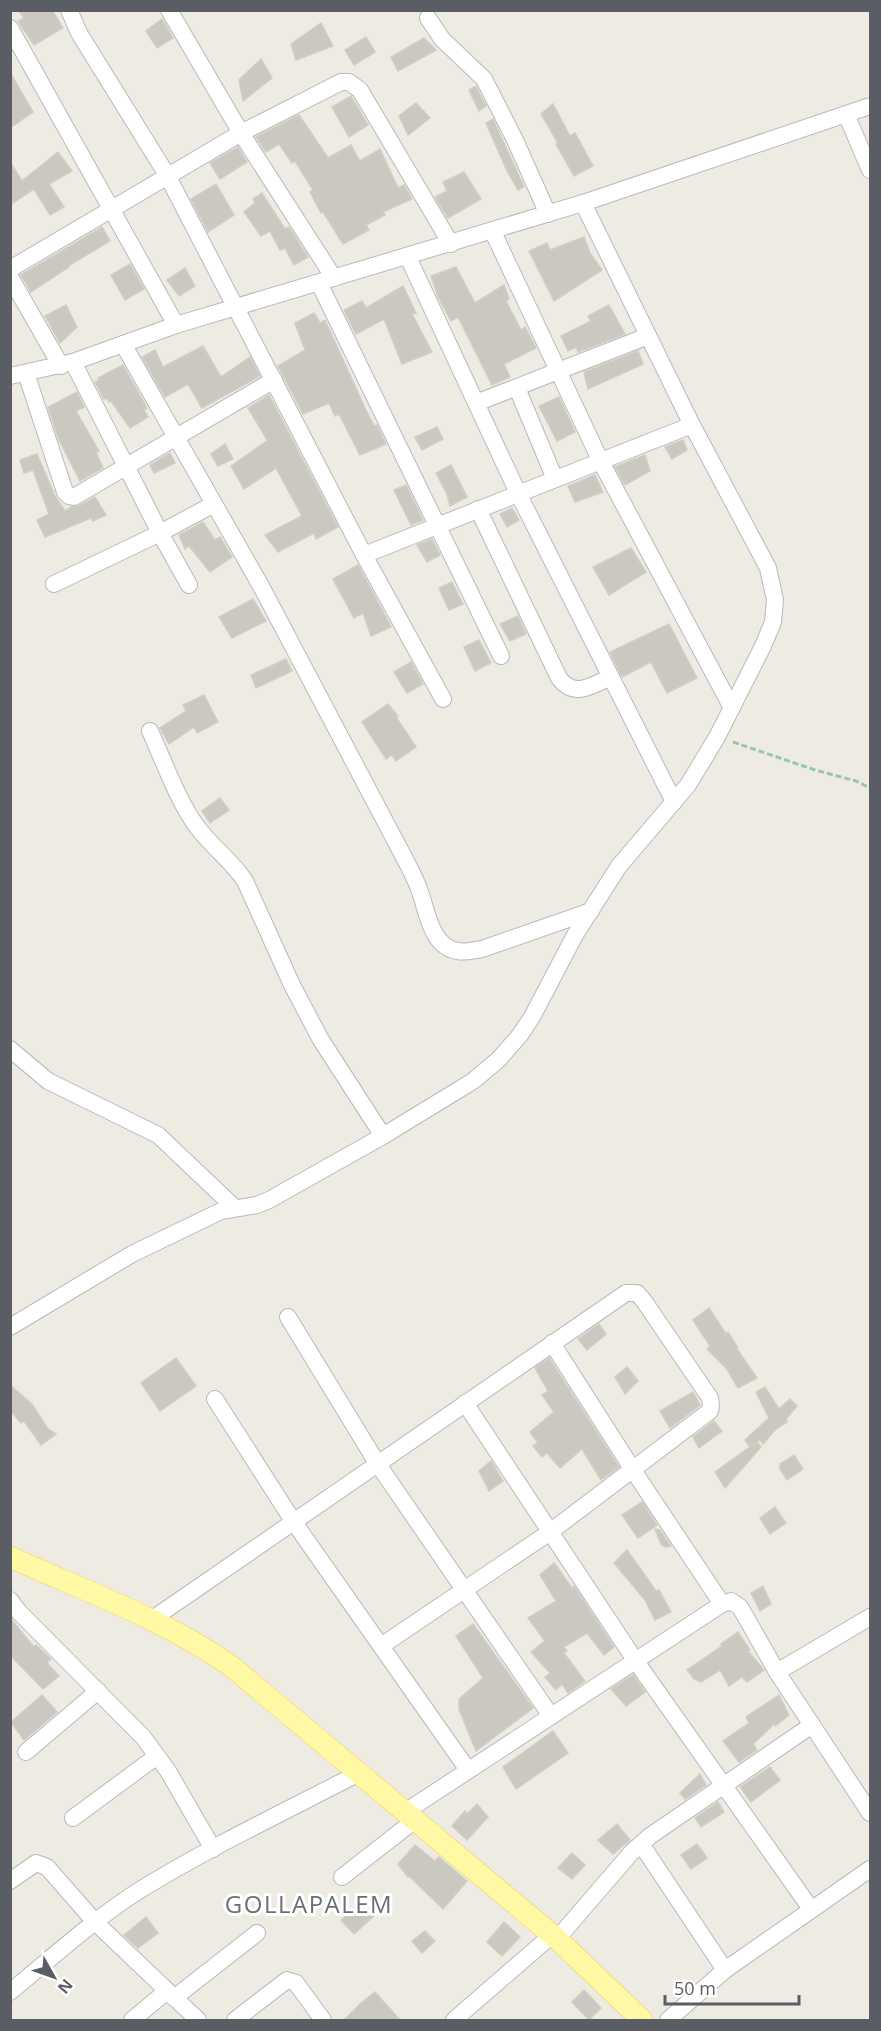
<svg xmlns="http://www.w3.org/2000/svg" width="881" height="2031" font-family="'Open Sans',sans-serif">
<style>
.building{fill:#cac8c1;stroke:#d2cec0;stroke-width:1.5}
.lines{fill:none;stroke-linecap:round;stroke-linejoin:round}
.minor-casing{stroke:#b7b9be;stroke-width:18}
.major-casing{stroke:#f1d257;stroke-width:22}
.path{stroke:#97c6a8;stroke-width:3;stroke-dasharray:6 3;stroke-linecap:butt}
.minor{stroke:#fff;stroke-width:16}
.major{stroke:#fff8a5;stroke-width:21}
.labels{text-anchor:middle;stroke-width:6;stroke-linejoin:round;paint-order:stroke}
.quarter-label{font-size:24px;letter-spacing:1.5px;fill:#6b6f75;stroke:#fff}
</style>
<rect width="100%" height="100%" fill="#edebe2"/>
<!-- building -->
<g class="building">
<path d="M18,10H52L63,28L34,45L18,21L24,18Z"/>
<path d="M162,19L173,38L157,48L146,31Z"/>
<path d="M321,23L333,46L296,60L291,44Z"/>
<path d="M366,37L375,52L354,65L345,50Z"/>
<path d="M424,38L436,50L398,71L391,57Z"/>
<path d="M261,59L272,78L243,101L239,80Z"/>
<path d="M10,72L33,112L10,128Z"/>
<path d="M476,86L486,106L479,111L469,90Z"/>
<path d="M351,96L368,125L349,137L332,107Z"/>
<path d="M416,103L430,118L408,135L399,116Z"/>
<path d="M553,104L570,136L575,133L593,166L574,176L556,144L558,143L541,114Z"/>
<path d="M299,115L328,158L351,145L360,161L380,149L398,188L404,185L412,199L383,212L385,215L366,225L369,230L343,244L323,212L321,213L310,192L313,190L295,161L292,163L279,144L266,152L256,137Z"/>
<path d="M493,119L524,187L518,190L507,171L486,123Z"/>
<path d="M238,147L247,162L220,179L210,163Z"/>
<path d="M58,152L72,171L49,184L64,207L50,215L34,189L10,205V162L22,181Z"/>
<path d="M464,172L481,199L448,218L435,197L447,191L443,182Z"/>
<path d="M216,184L234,215L208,232L191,199Z"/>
<path d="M262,193L285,229L289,227L308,257L294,265L285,248L280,250L270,231L261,236L244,212L255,203L253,199Z"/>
<path d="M102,227L110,241L68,266L69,267L31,292L21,275Z"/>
<path d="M584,237L590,253L602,270L554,301L529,251L547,243L550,250Z"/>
<path d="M130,264L144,289L125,300L111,275Z"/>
<path d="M456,267L475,303L504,285L509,299L506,301L521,330L525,327L536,348L504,364L510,377L492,385L458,317L451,321L438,297L431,276Z"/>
<path d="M185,268L195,286L179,296L167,280Z"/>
<path d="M403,286L416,313L412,314L432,352L402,364L384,319L356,334L344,310L362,301L366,308Z"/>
<path d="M66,305L77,327L60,343L45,316Z"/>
<path d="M609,305L625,334L578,352L576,347L568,351L561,336L591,321L588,316Z"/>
<path d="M314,313L320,323L325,320L365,408L374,426L377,425L386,444L360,455L339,414L335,416L329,403L303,414L278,366L305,350L295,323Z"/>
<path d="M203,346L221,377L250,357L260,376L202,408L188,384L165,397L142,357L155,350L163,367Z"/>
<path d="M638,351L643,364L588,389L584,372Z"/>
<path d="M123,365L147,408L144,410L148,417L130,428L111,401L109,402L107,398L104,399L95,382L99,380L98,378Z"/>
<path d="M77,392L84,407L76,411L99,451L96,452L103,468L80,481L59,440L48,407Z"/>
<path d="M269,395L338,527L316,539L314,533L278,552L265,535L302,516L276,468L244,489L231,466L267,441L266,438L248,408Z"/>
<path d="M559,397L575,432L557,441L539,406Z"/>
<path d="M437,427L443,439L422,450L415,437Z"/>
<path d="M683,440L687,450L672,459L665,447Z"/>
<path d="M225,444L233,459L218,466L211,454Z"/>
<path d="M170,453L175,463L154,473L150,465Z"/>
<path d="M37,454L55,496L65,511L71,507L79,506L95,497L106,515L93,521L91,518L45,537L37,520L49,514L33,470L24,473L20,460Z"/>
<path d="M645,455L650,471L625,485L615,467Z"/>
<path d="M451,465L467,497L450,506L447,494L436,473Z"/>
<path d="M595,475L603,492L575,502L568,486Z"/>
<path d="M406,485L423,520L411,525L394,490Z"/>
<path d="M512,508L519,520L507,527L500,514Z"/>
<path d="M203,522L215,540L220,537L232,557L210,572L189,546L185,549L179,535Z"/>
<path d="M432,539L440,555L427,562L417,545Z"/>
<path d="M631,548L646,572L609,595L593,567Z"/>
<path d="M358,565L391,627L371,636L363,613L354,618L333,579Z"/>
<path d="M452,582L463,604L449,610L439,588Z"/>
<path d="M253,599L266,621L232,638L219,617Z"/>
<path d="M518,616L526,634L510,641L500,624Z"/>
<path d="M669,624L697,678L667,693L651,662L622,677L610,652Z"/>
<path d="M479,640L491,663L475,671L464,647Z"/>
<path d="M286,659L292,671L256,688L251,675Z"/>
<path d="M411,662L423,684L407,693L394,672Z"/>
<path d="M204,695L218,722L197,733L194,727L169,744L160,728L186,711L183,705Z"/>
<path d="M388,704L398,716L396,717L416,747L396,761L392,755L386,759L362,722Z"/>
<path d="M220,798L229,810L210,823L202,811Z"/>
<path d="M709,1308L726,1334L728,1332L738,1348L737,1349L757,1378L738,1388L727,1369L707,1349L710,1346L693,1320Z"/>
<path d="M599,1324L606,1334L587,1350L578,1339Z"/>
<path d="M176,1358L196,1386L160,1411L141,1383Z"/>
<path d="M549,1358L619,1467L601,1480L582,1449L560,1468L547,1453L542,1457L533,1446L538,1443L530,1432L554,1412L542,1395L548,1391L535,1368Z"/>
<path d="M627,1367L638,1381L625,1394L615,1377Z"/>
<path d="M10,1385L32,1404L48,1429L56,1434L41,1445L24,1421L21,1423L10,1410Z"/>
<path d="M765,1387L779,1409L790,1399L797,1406L786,1419L787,1422L776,1429L763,1444L760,1440L750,1447L745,1440L769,1418L756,1392Z"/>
<path d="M693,1392L700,1405L670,1428L660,1411Z"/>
<path d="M714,1421L722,1431L699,1448L693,1437Z"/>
<path d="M757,1442L761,1447L725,1488L715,1472Z"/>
<path d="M794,1455L803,1469L787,1480L780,1469V1464Z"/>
<path d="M491,1461L503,1481L489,1491L479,1471Z"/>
<path d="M642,1502L657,1525L638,1538L622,1515Z"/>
<path d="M775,1507L786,1523L770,1534L760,1518Z"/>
<path d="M655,1529L660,1530L671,1546L665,1547L661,1544Z"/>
<path d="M627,1550L656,1591L659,1590L671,1612L655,1620L645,1600L614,1563Z"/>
<path d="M554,1563L572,1588L574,1586L614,1647L604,1655L587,1633L564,1647L567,1651L564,1653L585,1681L568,1693L562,1684L556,1690L545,1677L550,1673L531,1652L545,1641L528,1618L556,1601L540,1575Z"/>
<path d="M763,1586L771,1604L760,1611L751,1593Z"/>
<path d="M10,1618L34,1647L36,1645L51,1659L47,1663L59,1676L43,1689L10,1655Z"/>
<path d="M473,1624L533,1708L476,1751L459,1709V1699L483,1678L456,1636Z"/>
<path d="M738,1632L750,1650L748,1651L764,1670L747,1682L742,1677L729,1686L720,1670L701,1682L694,1679L687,1670L722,1646L721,1644Z"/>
<path d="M633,1675L645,1692L626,1706L611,1689Z"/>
<path d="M42,1695L57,1712L24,1740L11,1722Z"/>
<path d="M779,1695L789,1715L775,1726L774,1724L753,1744L757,1750L739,1762L723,1741L749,1723L746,1717Z"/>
<path d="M553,1731L568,1753L516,1789L503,1767Z"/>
<path d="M770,1767L780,1780L751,1802L740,1787Z"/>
<path d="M700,1774L706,1785L685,1799L680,1793Z"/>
<path d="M718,1802L724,1812L701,1827L695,1818Z"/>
<path d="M477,1804L488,1817L467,1840L452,1826L465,1811L467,1814Z"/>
<path d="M617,1824L630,1840L613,1854L598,1840Z"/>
<path d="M697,1844L707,1858L691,1869L681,1855Z"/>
<path d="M415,1845L435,1861L439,1857L467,1881L443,1909L409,1876L408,1877L398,1864Z"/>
<path d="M572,1853L585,1865L572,1879L558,1868Z"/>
<path d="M363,1901L375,1915L354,1934L341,1920Z"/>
<path d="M146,1917L158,1933L138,1948L124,1935Z"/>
<path d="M504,1922L520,1937L502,1956L487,1942Z"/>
<path d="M425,1931L435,1941L422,1953L412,1941Z"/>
<path d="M584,1990L601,2008L589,2020L572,2002Z"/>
<path d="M375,1992L400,2020H344L360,2004Z"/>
</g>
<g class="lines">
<defs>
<g id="minor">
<path d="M69,10L79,33L167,175L364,555L443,699"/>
<path d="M169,10L241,133L334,278"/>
<path d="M428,18L442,39L484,79L515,140L548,214"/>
<path d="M10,28L176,325"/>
<path d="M846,114L870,170"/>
<path d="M493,232L601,462L732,708"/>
<path d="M408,257L518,493L674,802"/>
<path d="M10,269L241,133L341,82H349L360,90L451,244"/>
<path d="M10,277L61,366"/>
<path d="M319,283L501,656"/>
<path d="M123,344L262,588L407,863C411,871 416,880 419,889C427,909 430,947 458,951C465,953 474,950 482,949L591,911"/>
<path d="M73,362L160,533L189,585"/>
<path d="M26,373L65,492L69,496L74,497L274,380"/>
<path d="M10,376L73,362L176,325L583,203L870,106"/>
<path d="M517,388L555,479"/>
<path d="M476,403L648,336"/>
<path d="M478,509L559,678C575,699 592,685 611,677"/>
<path d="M364,555L692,425"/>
<path d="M54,584L160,533L214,504"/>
<path d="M150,731C163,759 179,804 198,828C212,847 232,861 245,881L292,985L321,1040L383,1136"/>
<path d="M10,1049L48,1081L158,1135L235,1208"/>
<path d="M288,1317L377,1463L551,1716"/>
<path d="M10,1327L132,1254L221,1211L257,1205L269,1200L383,1136L473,1081L498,1060L520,1035L532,1017L575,935L619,866L688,785L717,737L763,646L773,622L775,600L768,568L692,425L583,203"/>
<path d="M552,1343L633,1470L722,1604"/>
<path d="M215,1399L293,1521L468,1770"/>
<path d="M465,1403L635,1660L811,1909"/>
<path d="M10,1600L19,1612L143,1737L168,1771L213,1849"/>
<path d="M151,1620L626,1293H637L644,1301L710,1398L711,1406L710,1411L550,1532L381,1646"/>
<path d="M777,1672L870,1617"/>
<path d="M26,1752L98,1691"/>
<path d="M405,1812L722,1604L731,1601L740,1607L777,1672L870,1813"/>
<path d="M73,1818L157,1756"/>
<path d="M641,1844L725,1970"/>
<path d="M342,1877L415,1820"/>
<path d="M10,1881L36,1863L47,1867L95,1922L198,2020"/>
<path d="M557,1939L631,1853L650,1836L812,1725"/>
<path d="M10,1992C53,1957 94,1919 140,1890C210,1847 286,1811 359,1773"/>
<path d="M174,1998L257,1933"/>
<path d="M132,2020L167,1991"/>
<path d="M235,2020L287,1980L296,1983L323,2020"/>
<path d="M454,2020L552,1935"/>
<path d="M668,2020L725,1970L870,1869"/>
</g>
<path id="major" d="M10,1557C85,1591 164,1619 231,1666L557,1939L642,2020"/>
</defs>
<!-- minor casing -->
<use href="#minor" class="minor-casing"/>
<!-- major casing -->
<use href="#major" class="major-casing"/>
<!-- path -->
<path class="path" d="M733,742L815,770L856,781L870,788"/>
<!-- minor -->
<use href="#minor" class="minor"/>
<!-- major -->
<use href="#major" class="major"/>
</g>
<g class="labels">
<!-- quarter labels -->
<g class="quarter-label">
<text x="309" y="1913">GOLLAPALEM</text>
</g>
</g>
<!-- border -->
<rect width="881" height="2031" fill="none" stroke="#5a5d63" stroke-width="24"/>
<!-- north arrow -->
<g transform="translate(54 1977) rotate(130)" stroke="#ffffff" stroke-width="4.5" paint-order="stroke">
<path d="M0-4.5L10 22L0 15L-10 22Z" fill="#5a5d63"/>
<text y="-9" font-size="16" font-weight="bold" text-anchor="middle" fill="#5a5d63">N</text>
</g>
<!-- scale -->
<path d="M665 1995v9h134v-9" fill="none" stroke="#5a5d63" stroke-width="3"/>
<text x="674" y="1995" font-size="18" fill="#5a5d63" stroke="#ffffff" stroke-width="4.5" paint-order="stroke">50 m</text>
</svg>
